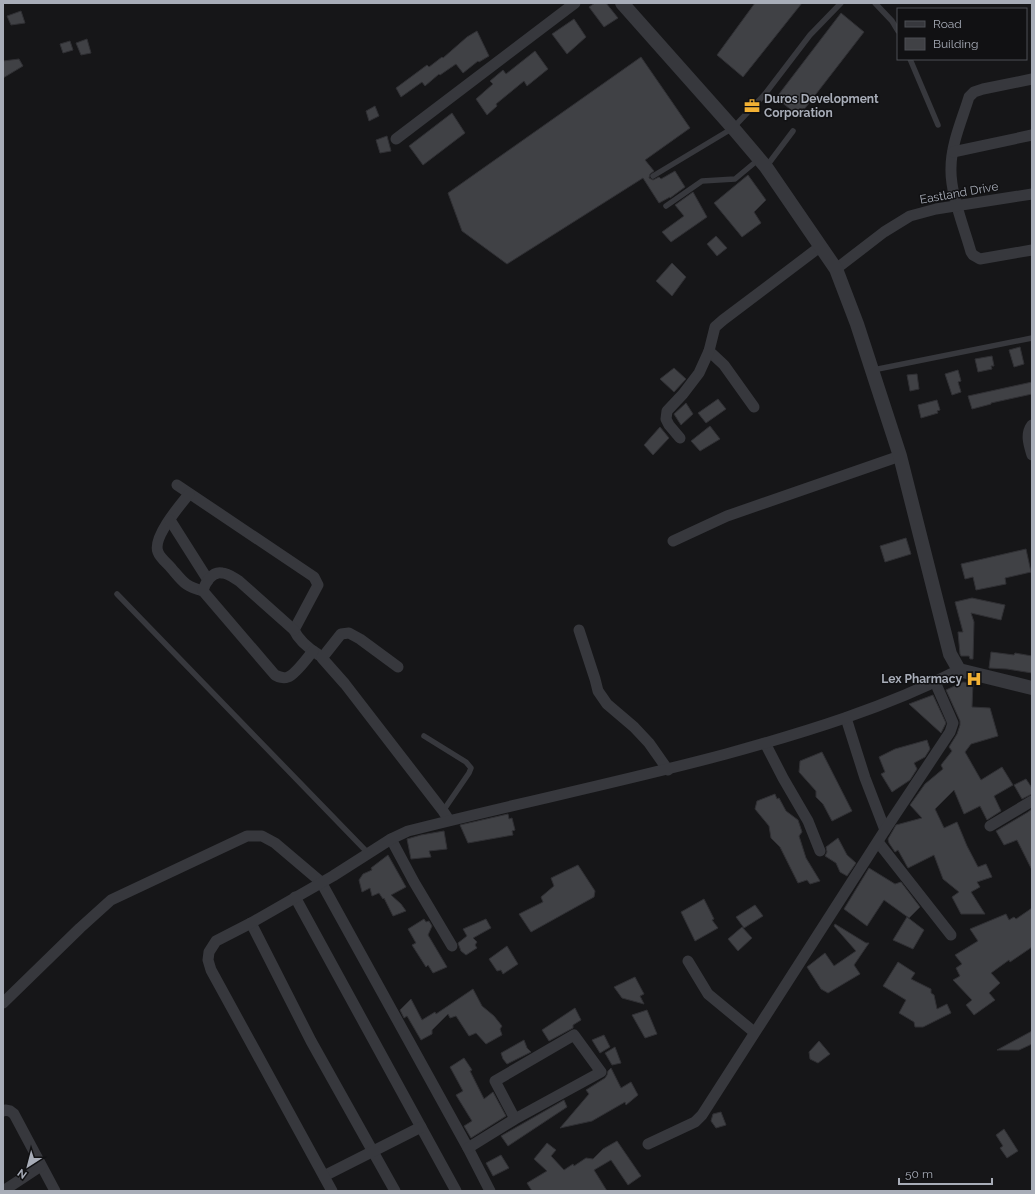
<svg xmlns="http://www.w3.org/2000/svg" width="1035" height="1194" font-family="Raleway,sans-serif">
<style>
.building{fill:#404145;stroke:#303034}
.lines{fill:none;stroke-linecap:round;stroke-linejoin:round}
.service{stroke:#37383d;stroke-width:5.5}
.minor{stroke:#37383d;stroke-width:11}
.tertiary{stroke:#37383d;stroke-width:14}
.labels{text-anchor:middle;stroke-width:3;stroke-linejoin:round;paint-order:stroke}
.poi-label{font-size:12px;font-weight:bold;fill:#a8adb8;stroke:#111113;text-anchor:start}
.street-label{font-size:12px;fill:#a8adb8;stroke:#111113}
</style>
<rect width="100%" height="100%" fill="#161618"/>
<!-- building -->
<g class="building">
<path d="M595,3H606L618,18L604,27L589,7Z"/>
<path d="M755,3H802L743,77L717,55Z"/>
<path d="M21,11L25,23L11,25L7,16Z"/>
<path d="M841,13L864,32L799,116L776,98Z"/>
<path d="M574,19L586,37L567,54L552,34Z"/>
<path d="M477,31L489,56L479,62L478,61L463,73L456,64L440,75L439,74L425,86L422,82L401,97L396,88L427,65L429,67L442,57L443,58L467,37Z"/>
<path d="M87,39L91,53L81,55L76,43Z"/>
<path d="M70,41L73,50L63,53L60,44Z"/>
<path d="M535,51L548,69L527,86L524,81L496,104L497,106L487,115L476,99L493,84L490,81L503,70L506,74Z"/>
<path d="M641,57L690,128L645,160L654,171L650,174L649,178L653,180L659,177L661,179L675,171L685,187L670,198V197L659,203L643,178L507,264L462,231L448,193Z"/>
<path d="M19,59L23,66L3,78V61Z"/>
<path d="M375,106L379,116L369,121L366,111Z"/>
<path d="M452,113L465,133L423,165L409,146Z"/>
<path d="M387,136L391,151L380,153L376,140Z"/>
<path d="M748,175L766,200L754,212L761,223L742,237L714,203Z"/>
<path d="M693,192L707,217L671,242L662,232L684,216L675,205Z"/>
<path d="M716,236L727,248L717,256L707,244Z"/>
<path d="M672,263L686,277L672,296L656,281Z"/>
<path d="M1020,347L1024,364L1014,367L1009,350Z"/>
<path d="M992,356L994,366H991L992,369L978,372L975,359Z"/>
<path d="M674,368L686,379L674,392L660,379Z"/>
<path d="M958,370L961,381L958,382L961,392L952,395L945,374Z"/>
<path d="M917,374L919,389L910,391L907,375Z"/>
<path d="M1032,382V394L991,403V404L972,409L968,396Z"/>
<path d="M718,399L726,409L706,423L698,413Z"/>
<path d="M937,400L940,410L937,411L938,413L921,418L918,405Z"/>
<path d="M686,403L693,414L681,425L674,414Z"/>
<path d="M710,426L720,439L700,451L691,441Z"/>
<path d="M660,427L669,438L653,455L644,445Z"/>
<path d="M906,538L911,554L885,562L880,546Z"/>
<path d="M1026,549L1031,572L1005,578L1006,584L976,590L973,577L965,579L961,564Z"/>
<path d="M972,598L1005,605L1001,620L971,613L974,622L973,659H970L969,656H961L960,654L958,632H963L955,602Z"/>
<path d="M991,652L1014,655L1015,653L1032,656V673L1007,669L989,668Z"/>
<path d="M963,682L973,683L972,707L990,708L998,736L971,744L965,752L981,780L1002,767L1013,785L994,796L1001,811L987,820L980,806L964,814L954,790L935,809L944,828L957,822L967,846L978,867L986,864L992,877L977,882L980,887L971,892L985,914H961L952,897L959,892L943,879L934,855L908,868L898,850L895,852L889,843L888,839L896,825L922,818L910,805L925,784L943,769L941,765L952,751L949,747L957,734L960,725V721L946,690Z"/>
<path d="M933,695L946,723L941,733L909,704Z"/>
<path d="M927,740L930,749L925,757L914,763L917,769L910,780L892,792L881,774L885,772L879,757L895,749Z"/>
<path d="M822,752L852,811L832,821L823,804L816,797V791L799,772L800,761Z"/>
<path d="M1026,779L1032,788V794L1022,799L1014,785Z"/>
<path d="M775,794L777,799L779,798L786,811L798,820L802,832L799,836L806,858L820,881L810,884L807,880L798,883L780,847L771,838L769,826L755,809L757,801Z"/>
<path d="M1032,809V870L1017,840L1004,845L996,831L1028,812Z"/>
<path d="M508,814L509,819L512,818L515,830L512,831L513,835L468,843L460,825Z"/>
<path d="M444,831L447,849L429,851L431,857L411,859L407,839L421,835Z"/>
<path d="M838,838L847,855L856,863L847,876L840,872L836,863L825,856L827,852L826,847Z"/>
<path d="M388,855L406,887L391,895L401,904L406,911L393,916L384,898L383,899L379,893L372,896L370,888L362,892L359,880L363,874L372,870L371,868Z"/>
<path d="M578,865L595,891L594,897L531,932L519,914L543,902L541,897L554,886L551,878Z"/>
<path d="M869,868L895,884L901,882L920,907L909,918L884,900L867,926L844,909Z"/>
<path d="M704,899L714,919L712,920L718,928L695,941L681,912Z"/>
<path d="M755,905L763,916L744,928L736,917Z"/>
<path d="M1032,908V947L1010,962L1009,960L991,973L1000,983L989,993L995,1000L974,1015L966,1005L972,1000L953,980L960,976L956,968L962,964L955,955L978,941L970,929L1006,914L1009,920L1014,917L1016,919Z"/>
<path d="M907,917L924,930L913,949L893,940Z"/>
<path d="M424,919L426,922L429,921L432,926L428,935L447,967L433,973L428,965L426,967L412,945L416,943L408,929Z"/>
<path d="M486,919L491,928L473,938L477,942L475,945L477,948L466,955L461,951L458,943L467,936L463,929Z"/>
<path d="M835,924L866,943H869L854,965L860,974L828,993L821,989L807,967L825,953L834,966L856,951L834,926Z"/>
<path d="M742,927L752,938L738,951L728,939Z"/>
<path d="M507,946L518,964L503,974L501,970L497,971L489,959Z"/>
<path d="M898,962L915,973L911,979L931,989V993L934,995L937,1009L947,1004L951,1013L923,1027H915L914,1022L899,1013L906,1000L883,986Z"/>
<path d="M635,977L644,994L640,996L644,1004L622,998L614,987Z"/>
<path d="M473,989L482,1006L494,1016L502,1026L500,1029L502,1035L486,1044L476,1033L469,1036L456,1016L450,1018L448,1014L432,1030V1034L421,1040L407,1016L404,1018L400,1010L411,999L422,1020L435,1012L436,1014Z"/>
<path d="M575,1008L581,1020L573,1025V1028L549,1041L542,1030Z"/>
<path d="M647,1010L657,1034L645,1038L632,1015Z"/>
<path d="M1032,1031V1044L1019,1050H997Z"/>
<path d="M604,1035L610,1047L600,1053L592,1040Z"/>
<path d="M524,1040L527,1048L531,1052L507,1064L503,1059L501,1053Z"/>
<path d="M819,1041L830,1054L818,1063L810,1059L809,1052Z"/>
<path d="M615,1047L621,1063L612,1065L605,1053Z"/>
<path d="M464,1058L472,1070L470,1071L484,1099L493,1092L506,1116L471,1138L464,1126L472,1121L456,1095L463,1091L450,1067Z"/>
<path d="M611,1068L621,1088L631,1082L638,1095L626,1105L625,1102L592,1121L560,1128L589,1094L586,1090L605,1078L607,1075L608,1071Z"/>
<path d="M564,1100L567,1107L508,1146L501,1136Z"/>
<path d="M721,1112L726,1125L716,1128L711,1121L713,1114Z"/>
<path d="M1004,1129L1018,1151L1007,1158L1000,1148L1003,1146L996,1135Z"/>
<path d="M617,1141L641,1176L628,1185L611,1160L594,1170L607,1191H532L527,1183L547,1171L534,1159L547,1143L556,1150L551,1156L564,1170L573,1164L574,1166L586,1158L593,1159L603,1149Z"/>
<path d="M501,1155L509,1168L493,1176L486,1163Z"/>
</g>
<g class="lines">
<!-- service -->
<g class="service">
<path d="M875,3L892,21L898,31"/>
<path d="M910,59L938,125"/>
<path d="M766,167L793,131"/>
<path d="M653,176L733,128L765,94L810,35L841,3"/>
<path d="M666,206L702,181L735,179L759,159"/>
<path d="M873,370L1032,338"/>
<path d="M117,594L368,853"/>
<path d="M424,736L466,762L471,768L469,773L443,811"/>
</g>
<!-- minor -->
<g class="minor">
<path d="M1032,79L983,89L974,92L969,97C962,120 951,144 951,168C950,193 964,227 971,252L973,255L980,259L1032,250"/>
<path d="M396,139L575,3"/>
<path d="M953,152L1032,135"/>
<path d="M836,269L884,232L910,216L936,209L1032,194"/>
<path d="M709,351L724,365L754,407"/>
<path d="M1032,425C1025,434 1029,445 1032,455"/>
<path d="M680,438L669,425L666,419L667,411L683,394L699,373L709,351L715,327L723,320L821,246"/>
<path d="M177,485L314,577L318,585L294,630C299,641 308,648 319,655"/>
<path d="M189,494C180,505 152,538 158,552C160,558 168,564 172,569C184,583 185,586 203,591"/>
<path d="M170,520L208,580"/>
<path d="M673,541L727,516L900,456"/>
<path d="M294,630L239,581C234,578 228,573 222,573C212,571 205,583 203,591L275,675C279,677 283,679 288,677C296,674 307,658 313,651"/>
<path d="M579,630L595,679L598,691L607,704L634,727L649,743L668,770"/>
<path d="M398,667L360,639L349,633L341,634L322,658L345,684L443,811L449,820"/>
<path d="M846,718L865,778L885,830"/>
<path d="M765,743L783,778L808,821L820,851"/>
<path d="M990,826L1032,801"/>
<path d="M391,839L414,882L452,946"/>
<path d="M878,842L951,935"/>
<path d="M295,897L456,1191"/>
<path d="M251,923L311,1041L395,1191"/>
<path d="M688,961L708,994L754,1032"/>
<path d="M3,1003L80,928L111,900L247,836H262L275,843L321,882L468,1148L490,1191"/>
<path d="M3,1111L5,1110L10,1111L14,1114L55,1191"/>
<path d="M648,1144L695,1122L702,1115L885,830L950,732L953,723L935,682"/>
<path d="M468,1148L515,1119L601,1072L574,1035L495,1081L515,1119"/>
<path d="M324,1176L421,1127"/>
<path d="M3,1191L41,1166"/>
<path d="M332,1191L211,970L208,960L209,952L216,941L251,923L333,876L391,839L408,831C514,804 621,782 726,754C806,732 885,708 959,670"/>
</g>
<!-- tertiary -->
<path class="tertiary" d="M622,3L733,128L766,167L836,269L857,324L900,456L950,654L959,670L1032,688"/>
</g>
<!-- icons -->
<defs>
<symbol id="office-bare" viewBox="-9 -9 18 18"><path d="M-6-3h4V-5.5h4V-3h4V5H-6ZM-1-4.5V-3h2v-1.5ZM-6 0V1H6V0Z" fill="#f2b134" stroke="#111113" stroke-width="2.5" paint-order="stroke"/></symbol>
<symbol id="hospital-bare" viewBox="-9 -9 18 18"><path d="M-5-5h3v3.5h4V-5h3V5h-3V1.5h-4V5h-3Z" fill="#f2b134" stroke="#111113" stroke-width="2.5" paint-order="stroke"/></symbol>
</defs>
<g fill-rule="evenodd">
<use href="#office-bare" x="741" y="95" width="22" height="22"/>
<use href="#hospital-bare" x="963" y="668" width="22" height="22"/>
</g>
<g class="labels">
<!-- poi labels -->
<g class="poi-label">
<text x="764" y="103">Duros Development<tspan x="764" dy="14">Corporation</tspan></text>
<text x="962" y="683" text-anchor="end">Lex Pharmacy</text>
</g>
<!-- street labels -->
<g class="street-label">
<text transform="translate(959 193) rotate(-10)" y="4">Eastland Drive</text>
</g>
</g>
<!-- border -->
<rect width="1035" height="1194" fill="none" stroke="#a8adb8" stroke-width="8"/>
<!-- legend -->
<rect x="897" y="8" width="130" height="52" fill="#111113" stroke="#4d4f55"/>
<rect x="905" y="21" width="20" height="6" fill="#37383d" stroke="#4d4f55"/>
<text x="933" y="28" font-size="12" fill="#a8adb8">Road</text>
<rect x="905" y="38" width="20" height="12" fill="#404145" stroke="#4d4f55"/>
<text x="933" y="48" font-size="12" fill="#a8adb8">Building</text>
<!-- north arrow -->
<g transform="translate(28 1166) rotate(216)" stroke="#111113" stroke-width="3" paint-order="stroke">
<path d="M0-3L7 15L0 10L-7 15Z" fill="#a8adb8"/>
<text y="-6" font-size="11" font-weight="bold" text-anchor="middle" fill="#a8adb8">N</text>
</g>
<!-- scale -->
<path d="M899 1178v6h93v-6" fill="none" stroke="#a8adb8" stroke-width="2"/>
<text x="905" y="1178" font-size="12" fill="#a8adb8" stroke="#111113" stroke-width="3" paint-order="stroke">50 m</text>
</svg>
